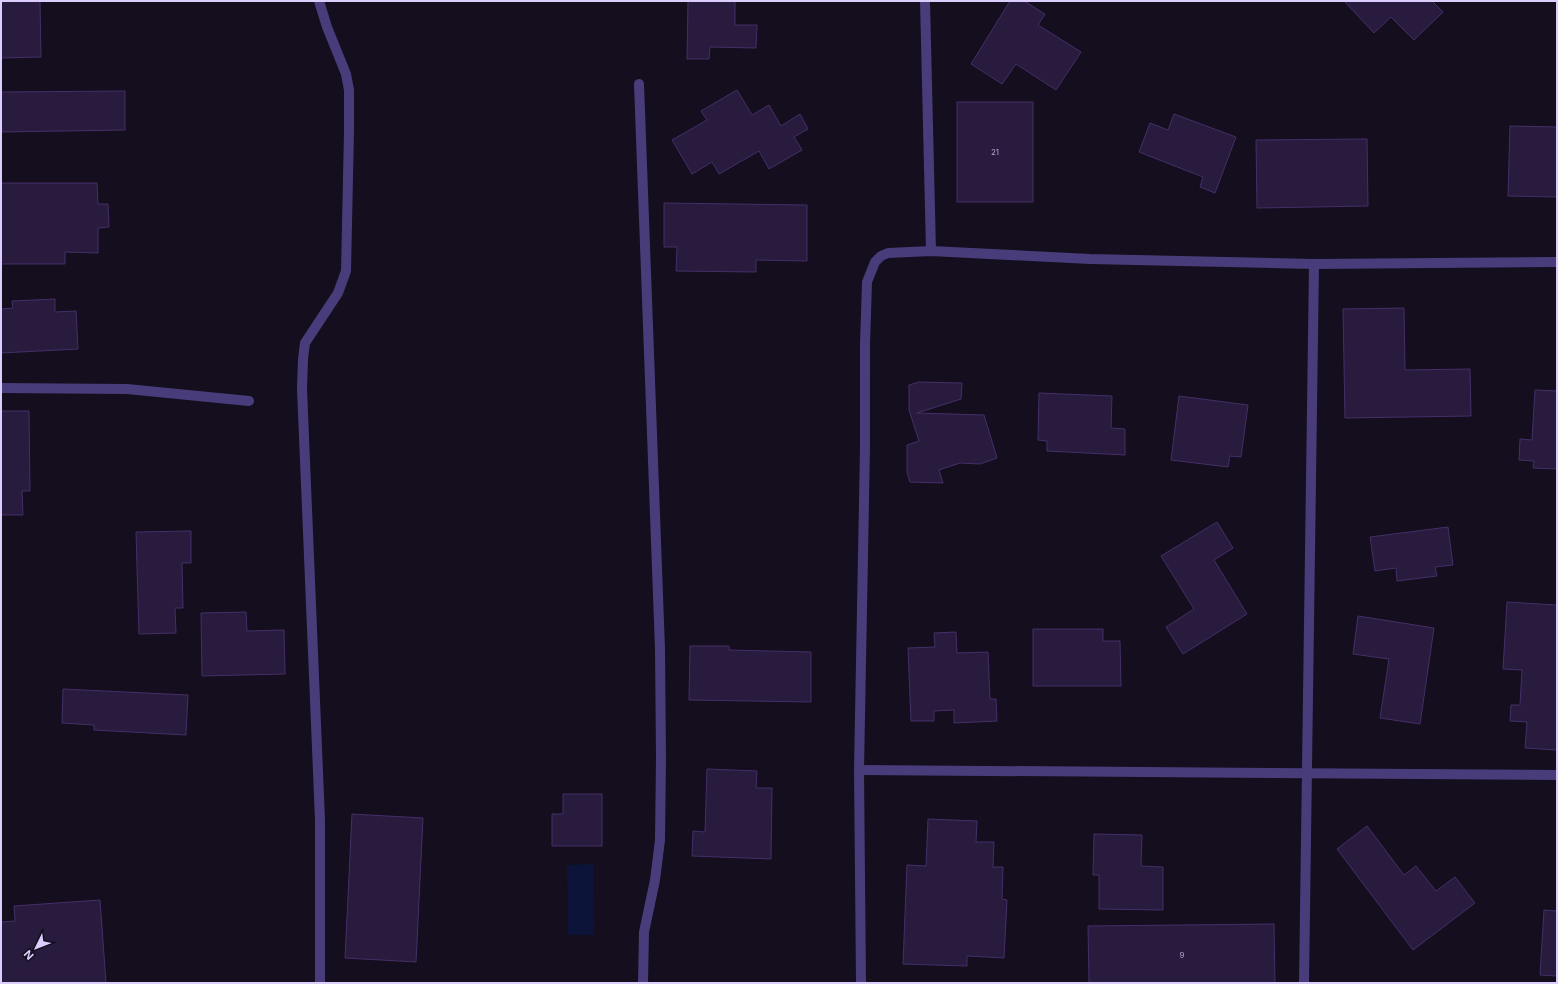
<svg xmlns="http://www.w3.org/2000/svg" width="1558" height="984" font-family="Inter,sans-serif">
<style>
.water{fill:#0c1539}
.building{fill:#281b3e;stroke:#442f68}
.lines{fill:none;stroke-linecap:round;stroke-linejoin:round}
.minor{stroke:#493c7a;stroke-width:10}
.labels{text-anchor:middle;stroke-width:4;stroke-linejoin:round;paint-order:stroke}
.number-label{font-size:8px;fill:#afa1cc}
</style>
<rect width="100%" height="100%" fill="#140e1e"/>
<!-- water -->
<path class="water" d="M593,864L594,935H568L567,865Z"/>
<!-- building -->
<g class="building">
<path d="M1,1H40L41,57L1,58Z"/>
<path d="M688,1H735V25H757L756,48L710,47L709,59H687Z"/>
<path d="M1010,1H1024L1045,14L1038,25L1081,52L1056,90L1016,64L1002,84L971,64Z"/>
<path d="M1344,1H1432L1443,12L1414,40L1391,17L1374,33Z"/>
<path d="M737,90L752,115L769,105L781,126L800,114L808,129L794,137L802,150L769,169L759,151L719,174L712,162L692,174L672,140L707,120L701,111Z"/>
<path d="M125,91V130L1,132V92Z"/>
<rect x="957" y="102" width="76" height="100"/>
<path d="M1174,114L1236,137L1215,193L1200,187L1203,177L1139,152L1150,123L1168,130Z"/>
<path d="M1510,126L1557,127V197L1508,196Z"/>
<path d="M1367,139L1368,206L1257,208L1256,140Z"/>
<path d="M1,183H97L98,204H108L109,227L98,228V253L65,252V264H1Z"/>
<path d="M664,203L807,205V261L756,260V272L676,271L677,247H664Z"/>
<path d="M55,299V312L76,311L78,349L1,353V309L13,308L12,301Z"/>
<path d="M1404,308L1405,370L1470,369L1471,416L1345,418L1343,309Z"/>
<path d="M919,382L962,383L961,399L917,413L984,415L997,458L980,464L960,463L939,470L943,483L910,482L907,472V445L919,441L909,410V385Z"/>
<path d="M1535,390L1557,391V469L1533,468L1534,461L1519,460L1520,439L1532,440Z"/>
<path d="M1039,393L1112,396L1111,428L1125,429V455L1047,451V441L1038,440Z"/>
<path d="M1179,396L1248,405L1241,457L1230,456L1228,467L1171,460Z"/>
<path d="M1,411H29L30,491H22L23,515H1Z"/>
<path d="M1217,522L1233,548L1214,560L1247,614L1183,654L1166,627L1194,609L1161,556Z"/>
<path d="M1448,527L1453,565L1435,567L1437,576L1397,581L1396,568L1375,571L1370,537Z"/>
<path d="M191,531V563H182L183,608H175L176,633L139,634L136,532Z"/>
<path d="M1507,602L1557,605V750L1525,748L1527,722L1510,721L1511,705H1520L1522,670L1503,669Z"/>
<path d="M246,612L247,631L284,630L285,674L202,676L201,613Z"/>
<path d="M1358,616L1434,628L1420,724L1380,718L1389,659L1353,654Z"/>
<path d="M1033,629H1103V641H1120L1121,686H1033Z"/>
<path d="M956,632L957,653L988,652L990,699H996L997,721L954,723V710L934,711V721H911L908,648L935,647L934,633Z"/>
<path d="M690,646H729V650L811,652V702L689,700Z"/>
<path d="M63,689L188,695L186,735L94,730V725L62,723Z"/>
<path d="M707,769L757,771L756,788H772L771,859L692,856L693,831L705,832Z"/>
<path d="M563,794H602V846H552V814H563Z"/>
<path d="M352,814L423,818L416,962L345,958Z"/>
<path d="M928,819L977,821L976,842H994L993,867H1003L1002,899L1007,900L1004,958L967,956V966L903,964L907,865L926,866Z"/>
<path d="M1367,826L1404,875L1416,866L1436,891L1455,877L1475,903L1413,950L1337,849Z"/>
<path d="M1094,834L1142,835L1141,866L1163,867V910L1099,909V875H1093Z"/>
<path d="M100,900L106,983H1V922L15,921L14,906Z"/>
<path d="M1544,910L1557,911V976L1540,975Z"/>
<path d="M1274,924L1275,983H1089L1088,926Z"/>
</g>
<g class="lines">
<!-- minor -->
<g class="minor">
<path d="M319,1L327,27L346,74L349,90V131L346,271L338,293L305,343L303,359L302,389L320,820V983"/>
<path d="M925,1L931,251"/>
<path d="M639,84L660,649L661,758L660,840L655,880L644,932L643,983"/>
<path d="M1,388L127,389L249,401"/>
<path d="M859,770L1557,775"/>
<path d="M861,983L859,770L865,447V344L867,282L875,262L881,256L888,253L931,251L1090,259L1314,264L1557,262"/>
<path d="M1304,983L1314,264"/>
</g>
</g>
<g class="labels">
<!-- number labels -->
<g class="number-label">
<text x="995" y="155">21</text>
<text x="1182" y="958">9</text>
</g>
</g>
<!-- border -->
<rect width="1558" height="984" fill="none" stroke="#dccefc" stroke-width="4"/>
<!-- north arrow -->
<g transform="translate(36 948) rotate(227)" stroke="#140e1e" stroke-width="3" paint-order="stroke">
<path d="M0-3L7 15L0 10L-7 15Z" fill="#dccefc"/>
<text y="-6" font-size="11" font-weight="bold" text-anchor="middle" fill="#dccefc">N</text>
</g>
</svg>
